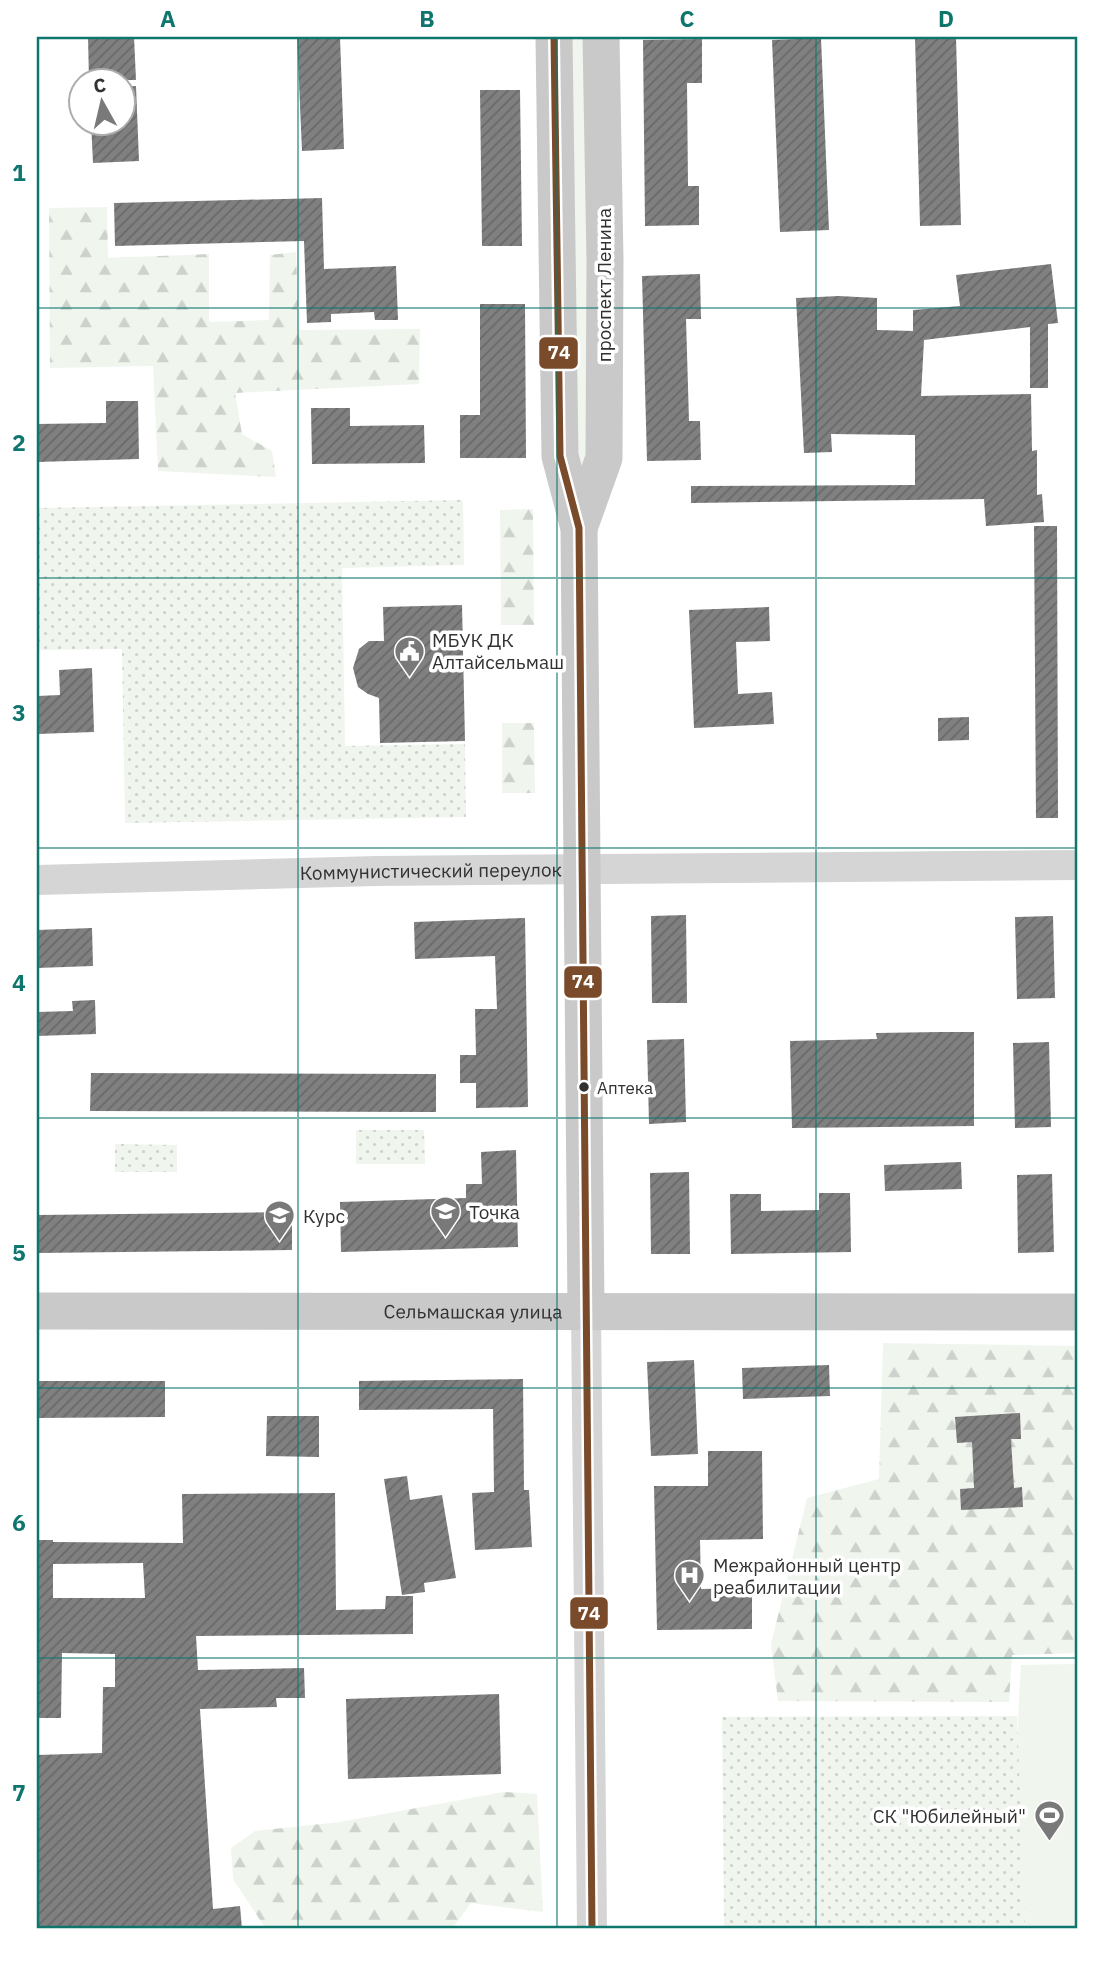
<svg xmlns="http://www.w3.org/2000/svg" width="1114" height="1966" font-family="'IBM Plex Sans',sans-serif">
<style>
.grass{fill:#f0f5ee}
.forest{fill:url(#forest-firs)}
.park{fill:url(#park-dots)}
.building{fill:url(#building-hatch);fill-rule:evenodd}
.lines{fill:none;stroke-linecap:round;stroke-linejoin:round}
.minor{stroke:#d5d5d5;stroke-width:30}
.major{stroke:#c9c9c9;stroke-width:37}
.bus-1-casing{stroke:#fff;stroke-width:12}
.bus-1{stroke:#7a4b2a;stroke-width:7}
.grid{fill:none;stroke:#0f766e;stroke-width:2;stroke-opacity:0.55}
.bus-dot{fill:#313131;stroke:#fff;stroke-width:2.5}
.labels{text-anchor:middle;stroke-width:7;stroke-linejoin:round;paint-order:stroke}
.bus-label{font-size:17px;fill:#313131;stroke:#fff;text-anchor:start}
.street-label{font-size:19px;fill:#313131;stroke:#fff}
.poi-label{font-size:19px;fill:#313131;stroke:#fff;text-anchor:start}
.line-badge{stroke:#fff;stroke-width:2.5}
.badge-label{font-size:19px;text-anchor:middle;font-weight:bold;fill:#fff}
.neatline{fill:none;stroke:#0f766e;stroke-width:2.5}
.grid-label{font-size:23px;text-anchor:middle;font-weight:bold;fill:#0f766e}
</style>
<defs>
<pattern id="forest-firs" width="22" height="20" patternUnits="userSpaceOnUse" patternTransform="scale(1.75)"><rect width="22" height="20" fill="#f0f5ee"/><path d="M5 1l3.5 6h-7zM16 11l3.5 6h-7z" fill="#ced2cd"/></pattern>
<pattern id="park-dots" width="8" height="8" patternUnits="userSpaceOnUse" patternTransform="scale(1.75)"><rect width="8" height="8" fill="#f0f5ee"/><path d="M2 2h.1M6 6h.1" fill="none" stroke="#ced2cd" stroke-width="1.8" stroke-linecap="round"/></pattern>
<pattern id="building-hatch" width="6" height="6" patternUnits="userSpaceOnUse" patternTransform="scale(1.75)"><rect width="6" height="6" fill="#808080"/><path d="M-1 1l2-2M0 6l6-6M5 7l2-2" fill="none" stroke="#696969"/></pattern>
</defs>
<rect width="100%" height="100%" fill="#fff"/>
<!-- grass -->
<g class="grass">
<path d="M563,37H594L597,462L575,470Z"/>
<path d="M1077,1664V1929H1025C1021,1841 1014,1753 1021,1665Z"/>
</g>
<!-- forest -->
<g class="forest">
<path d="M107,207L108,258L209,254V322L269,320L270,255L296,252L299,330L420,329L419,384L235,393L242,434L272,451L276,477L158,471L153,366L50,368L49,208Z"/>
<path d="M533,509L534,625H501L500,510Z"/>
<path d="M502,723H534L535,793H502Z"/>
<path d="M883,1343L1077,1346V1653L1012,1655L1009,1702L778,1701L771,1644L807,1498L879,1479Z"/>
<path d="M504,1792L537,1794L543,1912L471,1903L452,1929H266L233,1879L231,1848L255,1831L340,1822Z"/>
</g>
<!-- park -->
<g class="park">
<path d="M463,500L464,565L342,568L345,746L465,744L466,817L125,823L122,649L37,650V508Z"/>
<path d="M356,1130H424L425,1164H356Z"/>
<path d="M115,1144L177,1145V1172H115Z"/>
<path d="M1017,1716L1025,1929H724L722,1717Z"/>
</g>
<!-- building -->
<g class="building">
<path d="M88,37H134L136,80H89Z"/>
<path d="M297,37H340L344,149L302,151Z"/>
<path d="M915,37H956L961,225L920,226Z"/>
<path d="M821,38L829,230L780,232L772,40Z"/>
<path d="M702,39V83H687L688,186H699V225L645,226L643,40Z"/>
<path d="M136,86L139,161L93,163L91,122H122V87Z"/>
<path d="M480,90H520L522,246H482Z"/>
<path d="M322,198L324,269L396,266L398,320H375L374,312L331,314V322L307,323L304,241L115,246L114,203Z"/>
<path d="M1051,264L1058,323L1048,324V388H1030V327L924,340L921,396L1031,394L1032,451L1037,450V495L1042,494L1044,522L986,526L984,499L691,503V486L915,485V435L831,434L832,452L804,453L796,298L839,296L877,298V330L913,331V310L960,306L956,275Z"/>
<path d="M700,274L701,319H686L689,421H700L701,460L647,461L642,276Z"/>
<path d="M480,304H525L526,458H460V415H480Z"/>
<path d="M106,401H138L139,459L37,462V424L106,423Z"/>
<path d="M311,408H350V426L424,425L425,463L312,464Z"/>
<path d="M1034,526H1057L1058,818H1036Z"/>
<path d="M462,605L465,741L380,743L379,698L368,694L358,687L353,668L359,649L369,641H384L383,607Z"/>
<path d="M769,607L770,641L736,642L738,694L772,692L774,724L694,728L689,610Z"/>
<path d="M92,668L94,732L37,734V696L60,695L59,670Z"/>
<path d="M969,717V740L938,741V718Z"/>
<path d="M686,915L687,1003H652L651,916Z"/>
<path d="M1053,916L1055,998L1017,999L1015,917Z"/>
<path d="M525,918L528,1107L476,1108V1083H460V1055H476L475,1009H497L495,956L415,959L414,922Z"/>
<path d="M92,928L93,966L37,968V930Z"/>
<path d="M95,1000L96,1034L37,1036V1012L73,1011L72,1001Z"/>
<path d="M940,1032H974V1126L792,1128L790,1041L877,1039L876,1033Z"/>
<path d="M684,1039L686,1122L649,1124L647,1040Z"/>
<path d="M1049,1042L1051,1127L1015,1128L1013,1043Z"/>
<path d="M91,1073L436,1074V1112L90,1111Z"/>
<path d="M516,1150L518,1247L341,1252L340,1202L466,1198V1184H482L481,1152Z"/>
<path d="M961,1162L962,1189L885,1191L884,1165Z"/>
<path d="M689,1172L690,1254H651L650,1173Z"/>
<path d="M1052,1174L1054,1252L1018,1253L1017,1175Z"/>
<path d="M819,1193H850L851,1252L731,1254L730,1194H761V1211L819,1210Z"/>
<path d="M292,1212V1250L37,1253V1215Z"/>
<path d="M694,1360L698,1454L651,1456L647,1362Z"/>
<path d="M829,1365L830,1396L743,1399L742,1368Z"/>
<path d="M523,1379L524,1490H529L532,1547L475,1550L472,1493L494,1492L493,1409L359,1410V1381Z"/>
<path d="M37,1381H165V1417L37,1418Z"/>
<path d="M1020,1413L1021,1439H1011L1014,1488L1022,1487L1023,1507L961,1510L960,1489L974,1488L972,1442L957,1443L955,1417Z"/>
<path d="M267,1416H319V1457L266,1456Z"/>
<path d="M708,1451H762L763,1539L700,1540L701,1589L752,1588V1629L657,1630L654,1486H708Z"/>
<path d="M407,1476L410,1500L442,1495L456,1578L424,1583L425,1592L402,1595L384,1479Z"/>
<path d="M335,1493L336,1610L385,1609L386,1596H413V1634L196,1636L198,1670L304,1668L305,1698H276L277,1707L200,1709L213,1909L240,1906L242,1929H37V1755L102,1753L103,1687H115V1654L62,1653L61,1718H37V1540H53V1542L183,1543L182,1494ZM143,1563L145,1598H53V1564Z"/>
<path d="M499,1694L501,1774L348,1779L346,1699Z"/>
</g>
<g class="lines">
<!-- minor -->
<g class="minor">
<path id="s1" d="M37,880L376,871L1077,865"/>
<path d="M586,1311L592,1929"/>
</g>
<!-- major -->
<g class="major">
<path d="M554,37L560,456L579,528L586,1311"/>
<path d="M579,528L604,458L605,260L601,37"/>
<path id="s2" d="M37,1311L1077,1312"/>
</g>
<defs>
<path id="bus-1" d="M554,37L560,456L579,528L592,1929"/>
</defs>
<!-- bus-1 casing -->
<use href="#bus-1" class="bus-1-casing"/>
<!-- bus-1 -->
<use href="#bus-1" class="bus-1"/>
</g>
<!-- grid -->
<path class="grid" d="M298,37V1929M557,37V1929M816,37V1929M37,308H1077M37,578H1077M37,848H1077M37,1118H1077M37,1388H1077M37,1658H1077"/>
<!-- icons -->
<defs>
<symbol id="civic-pin" viewBox="-11 -11 22 30"><path d="M0 17L-7.5 6A9.5 9.5 0 1 1 7.5 6Z" fill="#797979" stroke="#fff"/><path d="M-.6-6.5H3V-4.5H.6V-3L4-1V1h2V6H-6V1h2V-1L-.6-3ZM-1.2 2.5V6h2.4V2.5Z" fill="#fff"/></symbol>
<symbol id="school-pin" viewBox="-11 -11 22 30"><path d="M0 17L-7.5 6A9.5 9.5 0 1 1 7.5 6Z" fill="#797979" stroke="#fff"/><path d="M0-5L7-2L0 1L-7-2ZM-4 1L0 2.5L4 1V4Q0 6-4 4Z" fill="#fff"/></symbol>
<symbol id="hospital-pin" viewBox="-11 -11 22 30"><path d="M0 17L-7.5 6A9.5 9.5 0 1 1 7.5 6Z" fill="#797979" stroke="#fff"/><path d="M-5-5h3v3.5h4V-5h3V5h-3V1.5h-4V5h-3Z" fill="#fff"/></symbol>
<symbol id="stadium-pin" viewBox="-11 -11 22 30"><path d="M0 17L-7.5 6A9.5 9.5 0 1 1 7.5 6Z" fill="#797979" stroke="#fff"/><path d="M0-5a6.5 5 0 1 0 0 10a6.5 5 0 1 0 0-10ZM-3.5-1.8h7v3.6h-7Z" fill="#fff"/></symbol>
</defs>
<g fill-rule="evenodd">
<use href="#civic-pin" x="392" y="634" width="35" height="47"/>
<use href="#school-pin" x="428" y="1194" width="35" height="47"/>
<use href="#school-pin" x="262" y="1198" width="35" height="47"/>
<use href="#hospital-pin" x="672" y="1558" width="35" height="47"/>
<use href="#stadium-pin" x="1032" y="1798" width="35" height="47"/>
</g>
<!-- markers -->
<circle class="bus-dot" cx="584" cy="1087" r="6"/>
<g class="labels">
<!-- bus labels -->
<g class="bus-label">
<text x="597" y="1094">Аптека</text>
</g>
<!-- street labels -->
<g class="street-label">
<text transform="translate(604 285) rotate(-90)" y="7">проспект Ленина</text>
<text dy="7" stroke="none"><textPath href="#s1" startOffset="394">Коммунистический переулок</textPath></text>
<text dy="7" stroke="none"><textPath href="#s2" startOffset="436">Сельмашская улица</textPath></text>
</g>
<!-- poi labels -->
<g class="poi-label">
<text x="432" y="647">МБУК ДК<tspan x="432" dy="22">Алтайсельмаш</tspan></text>
<text x="469" y="1219">Точка</text>
<text x="303" y="1223">Курс</text>
<text x="713" y="1572">Межрайонный центр<tspan x="713" dy="22">реабилитации</tspan></text>
<text x="1026" y="1823" text-anchor="end">СК "Юбилейный"</text>
</g>
</g>
<g class="line-badge">
<rect x="538" y="336" width="41" height="34" rx="7" fill="#7a4b2a"/>
<rect x="563" y="965" width="40" height="34" rx="7" fill="#7a4b2a"/>
<rect x="569" y="1596" width="40" height="34" rx="7" fill="#7a4b2a"/>
</g>
<g class="badge-label">
<text x="559" y="359">74</text>
<text x="583" y="988">74</text>
<text x="589" y="1620">74</text>
</g>
<!-- border -->
<rect width="1114" height="1966" fill="none" stroke="#ffffff" stroke-width="77"/>
<!-- north arrow -->
<g transform="translate(102 102) rotate(352)"><circle r="33" fill="#ffffff" stroke="#adadad" stroke-width="2"/>
<path d="M0-5L12 26L0 18L-12 26Z" fill="#797979"/>
<text y="-10" font-size="19" font-weight="bold" text-anchor="middle" fill="#313131">С</text>
</g>
<rect x="38" y="38" width="1038" height="1889" class="neatline"/>
<g class="grid-label">
<text x="168" y="27">A</text>
<text x="427" y="27">B</text>
<text x="687" y="27">C</text>
<text x="946" y="27">D</text>
<text x="19" y="181">1</text>
<text x="19" y="451">2</text>
<text x="19" y="721">3</text>
<text x="19" y="991">4</text>
<text x="19" y="1261">5</text>
<text x="19" y="1531">6</text>
<text x="19" y="1801">7</text>
</g>
</svg>
